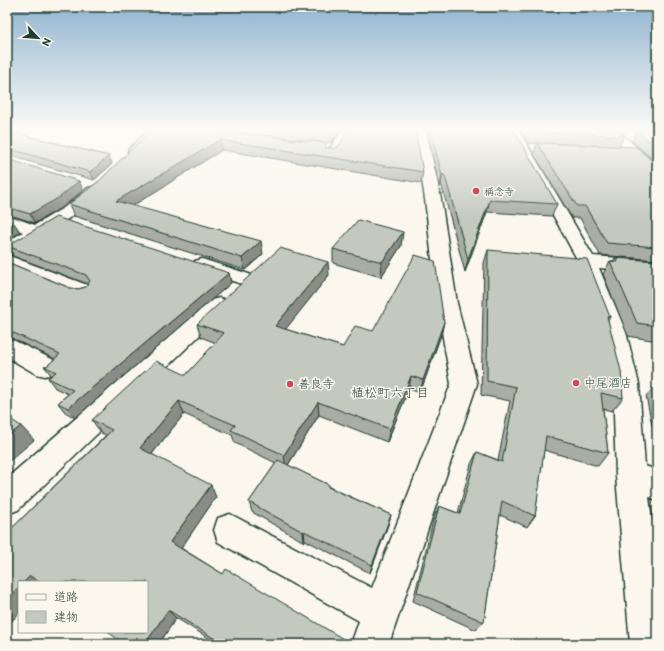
<svg xmlns="http://www.w3.org/2000/svg" width="664" height="651" font-family="Itim,'Klee One',sans-serif">
<style>
.lines{fill:none;stroke-linecap:round;stroke-linejoin:round}
.minor-casing{stroke:#1f3d34;stroke-width:3}
.minor{fill:#fbf7ec;fill-rule:evenodd}
.wall{fill:#a9ada3;stroke:#1f3d34}
.shaded-wall{fill:#898d85;stroke:#1f3d34}
.building{fill:#c4c9be;stroke:#1f3d34}
.poi-dot{fill:#d1495b;stroke:#fbf7ec;stroke-width:1.5}
.labels{text-anchor:middle;stroke-width:3;stroke-linejoin:round;paint-order:stroke}
.far-poi-label{font-size:10px;fill:#1f3d34;stroke:#fbf7ec;text-anchor:start}
.poi-label{font-size:12px;fill:#1f3d34;stroke:#fbf7ec;text-anchor:start}
.neighbourhood-label{font-size:13px;fill:#1f3d34;stroke:#fbf7ec}
</style>
<rect width="100%" height="100%" fill="#fbf7ec"/>
<filter id="ink" filterUnits="userSpaceOnUse"><feTurbulence type="fractalNoise" baseFrequency=".025" numOctaves="2"/><feDisplacementMap in="SourceGraphic" scale="8" xChannelSelector="R" yChannelSelector="G"/><feConvolveMatrix kernelMatrix="1 2 1 2 8 2 1 2 1" color-interpolation-filters="sRGB"/></filter>
<g filter="url(#ink)">
<g class="lines">
<defs>
<g id="minor">
<path d="M151,129H164L139,155H129L128,152L129,149Z"/>
<path d="M211,129H225L214,138H206L204,135Z"/>
<path d="M343,129H355L337,157H327L326,154Z"/>
<path d="M414,129H426L441,199L457,303L477,384L389,644H351L359,621L218,542L214,530L218,518L230,514L372,588L451,384L437,303L425,199Z"/>
<path d="M506,129H518L593,256L657,261V273L599,268L626,332L639,384L645,466L657,470V500L649,497L657,558V644H630L616,476L613,384L604,332L578,261Z"/>
<path d="M603,129H616L657,165V176L652,175Z"/>
<path d="M93,187L98,188L100,191L77,213L13,254L7,255V242L23,232L7,226V215L35,225L65,207L88,188Z"/>
<path d="M7,255L90,286L93,291L90,296L83,297L76,296L7,268Z"/>
<path d="M202,259L255,276L258,280L255,284L248,286L195,269L193,265L195,261Z"/>
<path d="M219,298L226,300L229,305L226,310L18,510L7,514V478L212,300Z"/>
<path d="M7,339L15,341L54,360L57,367L54,374L45,376L36,374L7,357Z"/>
</g>
</defs>
<!-- minor casing -->
<use href="#minor" class="minor-casing"/>
<!-- minor -->
<use href="#minor" class="minor"/>
</g>
<!-- wall -->
<g class="wall">
<path d="M211,129H341L331,143Z"/>
<path d="M426,129H513L557,204L552,216L487,212L465,272L442,187L441,185L440,187Z"/>
<path d="M520,129H616L624,136L619,146L657,165V260L600,255L580,218H572L534,154L537,143L602,146L528,143Z"/>
<path d="M618,129H657V163L632,141L637,131H620Z"/>
<path d="M208,130L326,148L423,172L421,183L222,150L132,206L263,254L245,270L74,216L69,204L99,181Z"/>
<path d="M7,131L109,156L112,164L94,180L7,155Z"/>
<path d="M7,159L83,190L64,206L35,223L7,214Z"/>
<path d="M7,246L229,273L231,283L75,418L65,412L58,403L68,394L55,388L48,378L51,375L44,366H47L55,359L7,336V262L70,288L78,289L86,287L88,284L13,256Z"/>
<path d="M401,246L381,277L333,263V249Z"/>
<path d="M488,250L610,317L608,321L623,398L612,411L603,409L608,453L598,466L544,450L535,516L527,527L500,515L484,622L476,630L413,601L434,517L439,506L458,513L471,464L477,452L498,460L510,401L481,395L484,263Z"/>
<path d="M615,258L657,261V341L628,336L603,274L610,261H613Z"/>
<path d="M329,275L285,329L343,347L373,331L444,322L441,335L420,393L409,389L387,442L319,415L288,465L329,485V487L391,515L388,525L370,573L305,540L304,542L252,512L249,502L276,463L235,443L232,435L184,414L152,454L216,497L181,548L223,574L350,643V644H218L176,618L159,644L147,582H19V613L7,626V530L9,531L106,435L101,433L92,420L186,375L216,343L201,337L197,324Z"/>
<path d="M657,384V449L646,396Z"/>
</g>
<!-- shaded-wall -->
<g class="shaded-wall">
<path d="M334,129H341L331,143V133Z"/>
<path d="M220,140L222,150L121,213L116,201Z"/>
<path d="M109,156L112,164L94,180L90,172Z"/>
<path d="M443,174L441,185L440,187L442,175Z"/>
<path d="M79,181L83,190L64,206L35,223L30,214Z"/>
<path d="M490,200L487,212L465,272L468,259Z"/>
<path d="M14,223L20,232L7,241V228Z"/>
<path d="M403,232L401,246L381,277L382,262Z"/>
<path d="M261,241L263,254L245,270L242,258Z"/>
<path d="M328,262L329,275L277,340L275,326Z"/>
<path d="M229,273L231,283L75,418L68,408Z"/>
<path d="M444,322L441,335L420,393L423,380Z"/>
<path d="M411,376L409,389L387,442L390,429Z"/>
<path d="M179,401L184,414L147,460L140,448Z"/>
<path d="M318,402L319,415L286,468L284,455Z"/>
<path d="M21,426L34,440L7,463V437Z"/>
<path d="M211,485L216,497L178,553L170,542Z"/>
<path d="M391,515L388,525L370,573L372,565Z"/>
<path d="M304,531L305,540L304,542L303,532Z"/>
<path d="M30,576L40,582H24Z"/>
<path d="M19,587V613L7,626V600Z"/>
<path d="M168,610L176,618L159,644H145Z"/>
</g>
<!-- building -->
<g class="building">
<path d="M161,129H203L208,130L325,143L326,148H337L350,129H415L423,172L220,140L116,201L261,241L242,258L69,204L99,181L143,138Z"/>
<path d="M294,129H334L331,133Z"/>
<path d="M430,129H513L557,204L490,200L468,259L445,176L443,174L442,175Z"/>
<path d="M529,129H616L624,136L531,132Z"/>
<path d="M7,131L109,156L90,172L7,148Z"/>
<path d="M637,131L657,132V147Z"/>
<path d="M537,143L636,147L657,165V247L607,243L585,206H577Z"/>
<path d="M7,159L79,181L60,197L30,214L7,207Z"/>
<path d="M56,217L229,273L68,408L58,403L73,390L48,378L56,372L44,366H47L60,354L7,330V262L70,288L78,289L86,287L90,281L86,275L7,246Z"/>
<path d="M7,220L14,223L7,228Z"/>
<path d="M358,220L403,232L382,262L333,249Z"/>
<path d="M280,248L328,262L275,326L343,347L355,326L373,331L415,255L435,261L444,322L423,380L411,376L390,429L318,402L284,455L231,430L235,425L179,401L140,448L211,485L170,542L223,574L226,569L350,643V644H223L168,610L145,644H124L108,632H147V582H39L30,576L24,582H19V587L7,600V531L8,532L112,430L92,420L156,361L186,375L224,333L197,324Z"/>
<path d="M488,250L587,259L610,317L607,316L621,371L623,398L601,393L608,453L546,436L535,516L502,501L484,622L417,592L439,506L460,514L477,452L502,462L516,387L487,381Z"/>
<path d="M615,258L657,261V326L637,323L610,261L618,262Z"/>
<path d="M7,417L21,426L7,437Z"/>
<path d="M278,460L329,485L328,487L391,515L372,565L304,531L303,532L249,502Z"/>
</g>
</g>
<!-- sky -->
<linearGradient id="sky" x2="0" y2="1"><stop stop-color="#90b4cf"/><stop offset="0.59" stop-color="#fdfbf6"/><stop offset="1" stop-color="#fdfbf6" stop-opacity="0"/></linearGradient>
<rect width="664" height="220" fill="url(#sky)"/>
<!-- markers -->
<g class="poi-dot">
<circle cx="476" cy="191" r="4"/>
<circle cx="576" cy="383" r="4"/>
<circle cx="290" cy="384" r="4"/>
</g>
<g class="labels">
<!-- far-poi labels -->
<g class="far-poi-label">
<text x="484" y="195">稱念寺</text>
</g>
<!-- poi labels -->
<g class="poi-label">
<text x="584" y="387">中尾酒店</text>
<text x="298" y="388">善良寺</text>
</g>
<!-- neighbourhood labels -->
<g class="neighbourhood-label">
<text x="390" y="397">植松町六丁目</text>
</g>
</g>
<!-- margin -->
<rect width="664" height="651" fill="none" stroke="#fbf7ec" stroke-width="24"/>
<rect x="12" y="12" width="640" height="627" fill="none" stroke="#1f3d34" stroke-width="1.5" filter="url(#ink)"/>
<!-- legend -->
<rect x="18" y="581" width="130" height="52" fill="#fbf7ec" stroke="#a3ada2"/>
<rect x="26" y="594" width="20" height="6" fill="#fbf7ec" stroke="#a3ada2"/>
<text x="54" y="601" font-size="12" fill="#1f3d34">道路</text>
<rect x="26" y="611" width="20" height="12" fill="#c4c9be" stroke="#a3ada2"/>
<text x="54" y="621" font-size="12" fill="#1f3d34">建物</text>
<!-- north arrow -->
<g transform="translate(38 38) rotate(116)" stroke="#fbf7ec" stroke-width="3" paint-order="stroke">
<path d="M0-3L7 15L0 10L-7 15Z" fill="#1f3d34"/>
<text y="-6" font-size="11" font-weight="bold" text-anchor="middle" fill="#1f3d34">N</text>
</g>
</svg>
